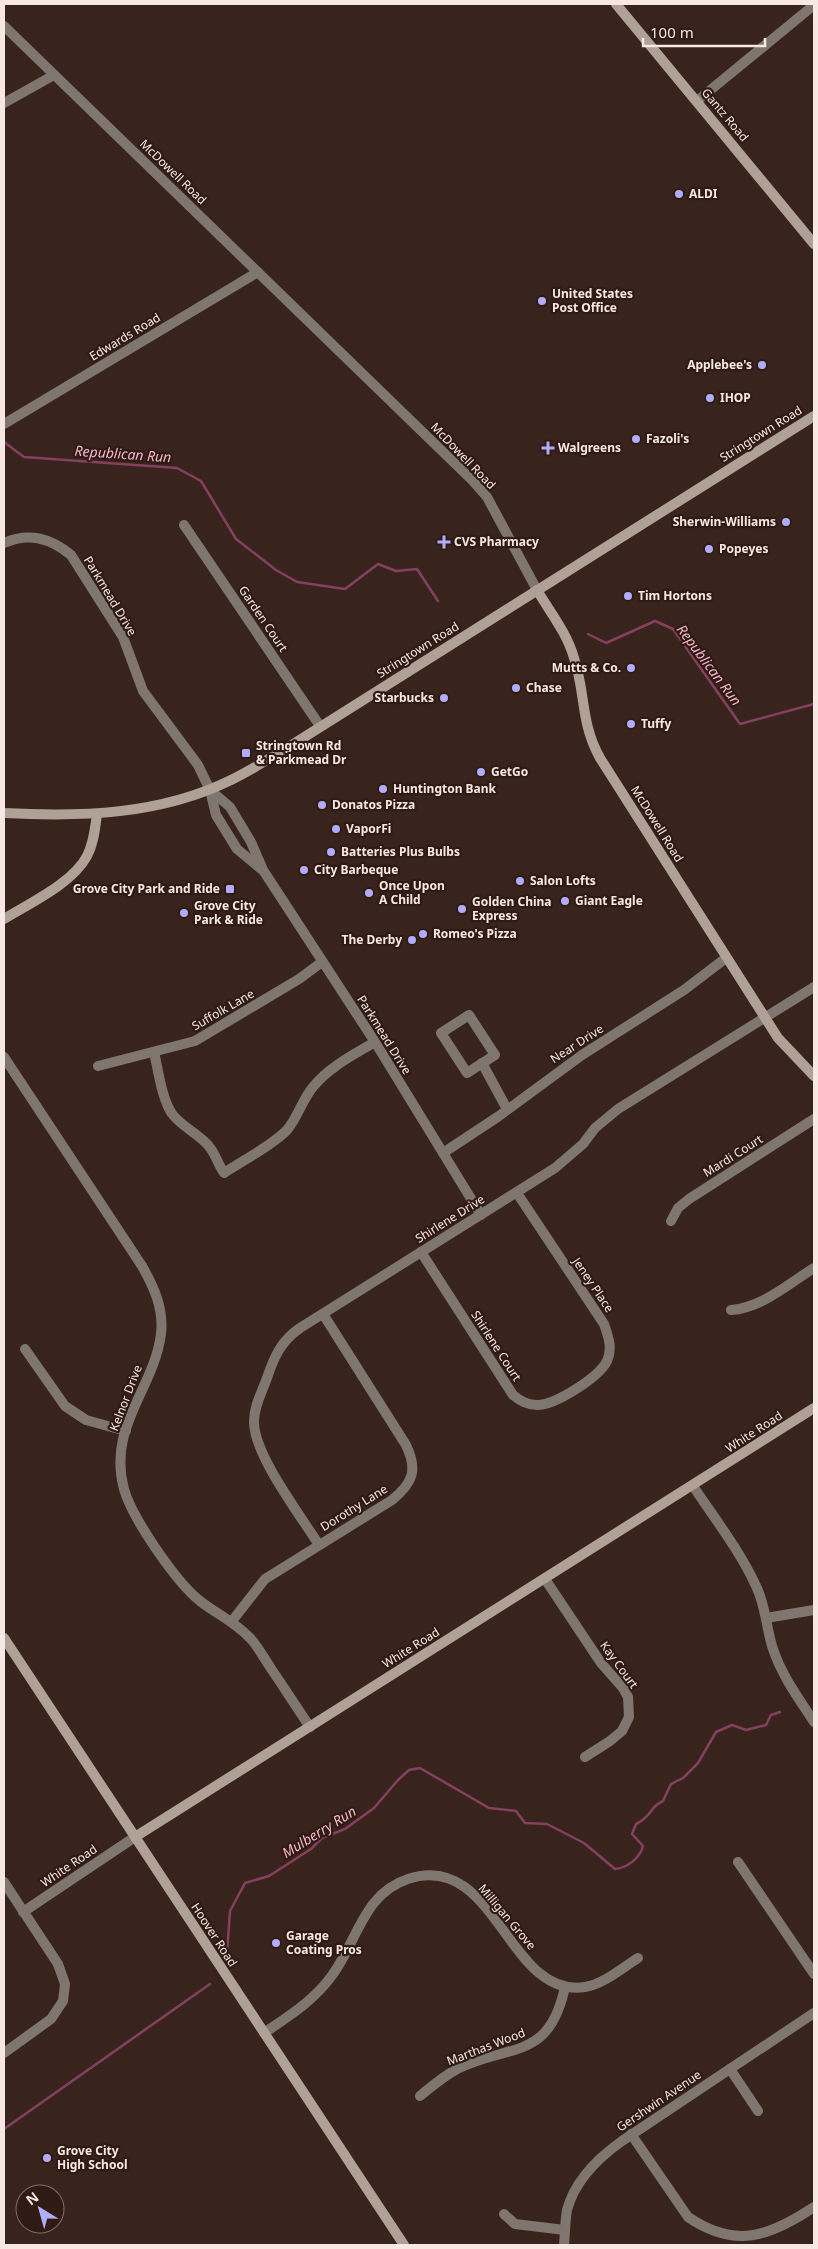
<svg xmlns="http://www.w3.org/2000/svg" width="818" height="2249" font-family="'Noto Sans',sans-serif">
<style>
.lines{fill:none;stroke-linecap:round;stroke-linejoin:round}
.stream{stroke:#84405e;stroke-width:2.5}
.street{stroke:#7f766f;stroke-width:10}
.secondary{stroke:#afa195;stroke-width:10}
.poi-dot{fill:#b1adfa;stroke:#2f1b14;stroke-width:2}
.labels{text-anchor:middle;stroke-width:4.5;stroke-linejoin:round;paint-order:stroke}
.street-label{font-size:12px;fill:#f7e8e3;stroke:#2f1b14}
.poi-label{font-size:12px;font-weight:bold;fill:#f7e8e3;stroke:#2f1b14;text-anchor:start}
.water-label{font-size:14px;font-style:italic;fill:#f5b6ce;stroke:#2f1b14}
</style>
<rect width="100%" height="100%" fill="#39241d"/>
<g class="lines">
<!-- stream -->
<g class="stream">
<path d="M4,442L24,457L177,468L201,481L236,539L276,570L297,582L345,589L378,564L396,571L417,569L438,601"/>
<path d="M588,634L606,643L655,621L673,629L740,724L814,704"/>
<path d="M227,1953L230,1911L245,1883L269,1876L311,1849L322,1838L345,1829L374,1808L398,1780L409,1770L420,1768L489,1808L516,1811L525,1823L547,1824L584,1843L615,1869C627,1868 640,1858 643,1846L632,1834L636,1824C653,1816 649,1807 663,1801L671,1784L683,1778L698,1763L716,1732L732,1725L746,1730L766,1725L771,1715L780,1712"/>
<path d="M4,2129L210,1984"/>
</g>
<!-- street -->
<g class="street">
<path d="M4,26L473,481L487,497L537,590"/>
<path d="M697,101L814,5"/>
<path d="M4,103L54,75"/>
<path d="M4,424L258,272"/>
<path d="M184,525L320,726"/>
<path d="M4,543C29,532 50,538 71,555L123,637L143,691L198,765L210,790L216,815L237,849L261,869"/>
<path d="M210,790L230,807L251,842L263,870L375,1042L481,1215"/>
<path d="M469,1015L495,1055L467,1073L441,1033Z"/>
<path d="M154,1052C158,1069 162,1101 173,1115C182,1126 196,1133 206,1143C215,1151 217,1163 224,1173C242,1161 273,1145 287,1130C298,1117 302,1100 313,1087C329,1067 353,1055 375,1042"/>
<path d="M4,1057L142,1266C154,1287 164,1309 161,1334C154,1389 107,1427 124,1489C132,1518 176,1582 200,1601C218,1615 234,1621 251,1639C259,1648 265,1660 272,1670C285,1689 297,1708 310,1727"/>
<path d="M482,1063L507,1109"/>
<path d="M98,1066L195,1041L299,979L322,962"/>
<path d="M443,1153L499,1116L582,1055L684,990L726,958"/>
<path d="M671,1221L678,1208L689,1199L814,1119"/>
<path d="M421,1252L513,1395C520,1401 528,1405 537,1405C556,1405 599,1377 607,1361C613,1348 608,1336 604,1324L517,1193"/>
<path d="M731,1310C762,1308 788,1284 814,1268"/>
<path d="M25,1349L65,1406L86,1420L126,1431"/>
<path d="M693,1486C715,1519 740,1551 756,1586C766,1606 766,1628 773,1649C782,1676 799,1699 814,1722"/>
<path d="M319,1545C301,1516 253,1454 254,1421C254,1406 262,1392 267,1378C274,1357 281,1341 300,1328L555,1168L583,1144L595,1128L618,1109L814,987"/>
<path d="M545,1579L601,1663L623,1688L628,1697L629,1717L622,1731L610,1741L585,1757"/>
<path d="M766,1618L814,1610"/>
<path d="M232,1621L265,1579L392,1500C413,1483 418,1470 406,1445L323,1314"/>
<path d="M738,1862L814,1974"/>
<path d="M4,1882L58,1964L65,1984L63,2001L51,2019L4,2053"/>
<path d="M23,1912L135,1837"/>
<path d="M264,2033C289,2016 315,2000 333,1974C357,1941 364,1893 408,1879C497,1850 507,1999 585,1987C604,1984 622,1968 638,1958"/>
<path d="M730,2069L758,2111"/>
<path d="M420,2096C432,2086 444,2076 457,2069C511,2043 549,2061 565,1987"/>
<path d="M631,2134L688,2217C735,2249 769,2237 814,2207"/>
<path d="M504,2214L515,2224L565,2230"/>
<path d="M564,2245C565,2234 565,2221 567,2210C575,2180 598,2158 622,2141L814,2013"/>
</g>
<!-- secondary -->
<g class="secondary">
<path d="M616,4L814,244"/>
<path d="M537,590C550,612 567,633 574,658C586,694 580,722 600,758L778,1038L814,1076"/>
<path d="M4,813C81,817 160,815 231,780C250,771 268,759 287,748L814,416"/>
<path d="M4,919C30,903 73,883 87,856C94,843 95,828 97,814"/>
<path d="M4,1638L404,2245"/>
<path d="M135,1837L814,1408"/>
</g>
</g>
<!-- markers -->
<g class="poi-dot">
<circle cx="679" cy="194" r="5"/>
<circle cx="542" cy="301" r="5"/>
<circle cx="762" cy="365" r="5"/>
<circle cx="710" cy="398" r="5"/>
<circle cx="636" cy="439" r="5"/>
<path d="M545.5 440.5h5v5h5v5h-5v5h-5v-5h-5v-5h5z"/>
<circle cx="786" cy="522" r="5"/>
<path d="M441.5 534.5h5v5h5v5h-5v5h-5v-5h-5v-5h5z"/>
<circle cx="709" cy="549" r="5"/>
<circle cx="628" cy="596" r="5"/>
<circle cx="631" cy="668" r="5"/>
<circle cx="516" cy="688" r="5"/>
<circle cx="444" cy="698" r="5"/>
<circle cx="631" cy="724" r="5"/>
<rect x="241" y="748" width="10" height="10" rx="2.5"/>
<circle cx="481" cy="772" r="5"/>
<circle cx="383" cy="789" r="5"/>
<circle cx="322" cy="805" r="5"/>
<circle cx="336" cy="829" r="5"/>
<circle cx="331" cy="852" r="5"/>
<circle cx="304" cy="870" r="5"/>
<circle cx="520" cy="881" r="5"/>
<rect x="225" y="884" width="10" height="10" rx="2.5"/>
<circle cx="369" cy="893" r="5"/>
<circle cx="565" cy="901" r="5"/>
<circle cx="462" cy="909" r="5"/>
<circle cx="184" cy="913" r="5"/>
<circle cx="423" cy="934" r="5"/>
<circle cx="412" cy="940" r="5"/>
<circle cx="276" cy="1943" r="5"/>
<circle cx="47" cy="2158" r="5"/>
</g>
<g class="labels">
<!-- street labels -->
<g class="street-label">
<text transform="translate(725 115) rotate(50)" y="4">Gantz Road</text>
<text transform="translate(173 172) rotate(44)" y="4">McDowell Road</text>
<text transform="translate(125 337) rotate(-31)" y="4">Edwards Road</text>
<text transform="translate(761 434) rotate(-32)" y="4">Stringtown Road</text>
<text transform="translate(463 456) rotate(46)" y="4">McDowell Road</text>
<text transform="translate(110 596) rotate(59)" y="4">Parkmead Drive</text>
<text transform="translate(263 619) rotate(56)" y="4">Garden Court</text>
<text transform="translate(418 650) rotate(-32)" y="4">Stringtown Road</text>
<text transform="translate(657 824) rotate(58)" y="4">McDowell Road</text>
<text transform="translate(223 1010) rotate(-30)" y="4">Suffolk Lane</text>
<text transform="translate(384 1035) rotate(58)" y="4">Parkmead Drive</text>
<text transform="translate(577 1044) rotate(-33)" y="4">Near Drive</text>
<text transform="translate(733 1156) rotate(-32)" y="4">Mardi Court</text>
<text transform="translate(450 1219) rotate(-32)" y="4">Shirlene Drive</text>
<text transform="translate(593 1285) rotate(56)" y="4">Jeney Place</text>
<text transform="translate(496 1346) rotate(57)" y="4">Shirlene Court</text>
<text transform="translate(126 1398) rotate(-69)" y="4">Kelnor Drive</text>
<text transform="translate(754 1432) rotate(-33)" y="4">White Road</text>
<text transform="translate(354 1508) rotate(-32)" y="4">Dorothy Lane</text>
<text transform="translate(411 1648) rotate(-32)" y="4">White Road</text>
<text transform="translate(619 1665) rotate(54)" y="4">Kay Court</text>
<text transform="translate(69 1866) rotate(-34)" y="4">White Road</text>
<text transform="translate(507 1917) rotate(50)" y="4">Milligan Grove</text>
<text transform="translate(214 1935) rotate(57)" y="4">Hoover Road</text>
<text transform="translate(486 2047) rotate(-21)" y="4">Marthas Wood</text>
<text transform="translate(659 2101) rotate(-34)" y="4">Gershwin Avenue</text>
</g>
<!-- poi labels -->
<g class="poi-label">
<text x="689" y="198">ALDI</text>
<text x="552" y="298">United States<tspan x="552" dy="14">Post Office</tspan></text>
<text x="752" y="369" text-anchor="end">Applebee's</text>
<text x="720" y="402">IHOP</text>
<text x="646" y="443">Fazoli's</text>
<text x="558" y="452">Walgreens</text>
<text x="776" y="526" text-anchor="end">Sherwin-Williams</text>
<text x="454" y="546">CVS Pharmacy</text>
<text x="719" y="553">Popeyes</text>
<text x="638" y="600">Tim Hortons</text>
<text x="621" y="672" text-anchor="end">Mutts &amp; Co.</text>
<text x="526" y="692">Chase</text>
<text x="434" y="702" text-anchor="end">Starbucks</text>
<text x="641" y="728">Tuffy</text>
<text x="256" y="750">Stringtown Rd<tspan x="256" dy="14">&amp; Parkmead Dr</tspan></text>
<text x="491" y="776">GetGo</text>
<text x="393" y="793">Huntington Bank</text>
<text x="332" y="809">Donatos Pizza</text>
<text x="346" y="833">VaporFi</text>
<text x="341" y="856">Batteries Plus Bulbs</text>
<text x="314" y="874">City Barbeque</text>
<text x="530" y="885">Salon Lofts</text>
<text x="379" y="890">Once Upon<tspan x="379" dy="14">A Child</tspan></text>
<text x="220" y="893" text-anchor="end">Grove City Park and Ride</text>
<text x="575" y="905">Giant Eagle</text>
<text x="472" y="906">Golden China<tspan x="472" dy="14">Express</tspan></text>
<text x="194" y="910">Grove City<tspan x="194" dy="14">Park &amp; Ride</tspan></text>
<text x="433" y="938">Romeo's Pizza</text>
<text x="402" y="944" text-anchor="end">The Derby</text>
<text x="286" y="1940">Garage<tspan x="286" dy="14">Coating Pros</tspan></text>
<text x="57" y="2155">Grove City<tspan x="57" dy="14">High School</tspan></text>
</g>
<!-- water labels -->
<g class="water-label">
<text transform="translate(123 454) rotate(4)" y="5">Republican Run</text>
<text transform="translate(709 665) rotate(53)" y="5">Republican Run</text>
<text transform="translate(319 1832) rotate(-32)" y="5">Mulberry Run</text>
</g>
</g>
<!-- border -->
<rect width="818" height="2249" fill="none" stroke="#f7e8e3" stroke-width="10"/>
<!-- north arrow -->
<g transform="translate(40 2209) rotate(323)"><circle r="24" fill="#2f1b14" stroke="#7f6d67"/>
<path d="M0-4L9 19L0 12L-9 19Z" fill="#b1adfa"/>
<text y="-8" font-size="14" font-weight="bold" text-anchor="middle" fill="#f7e8e3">N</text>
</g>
<!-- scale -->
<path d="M643 38v8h122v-8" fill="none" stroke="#f7e8e3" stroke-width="2.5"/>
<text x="650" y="38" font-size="15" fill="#f7e8e3" stroke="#2f1b14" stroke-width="4" paint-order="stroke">100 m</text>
</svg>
